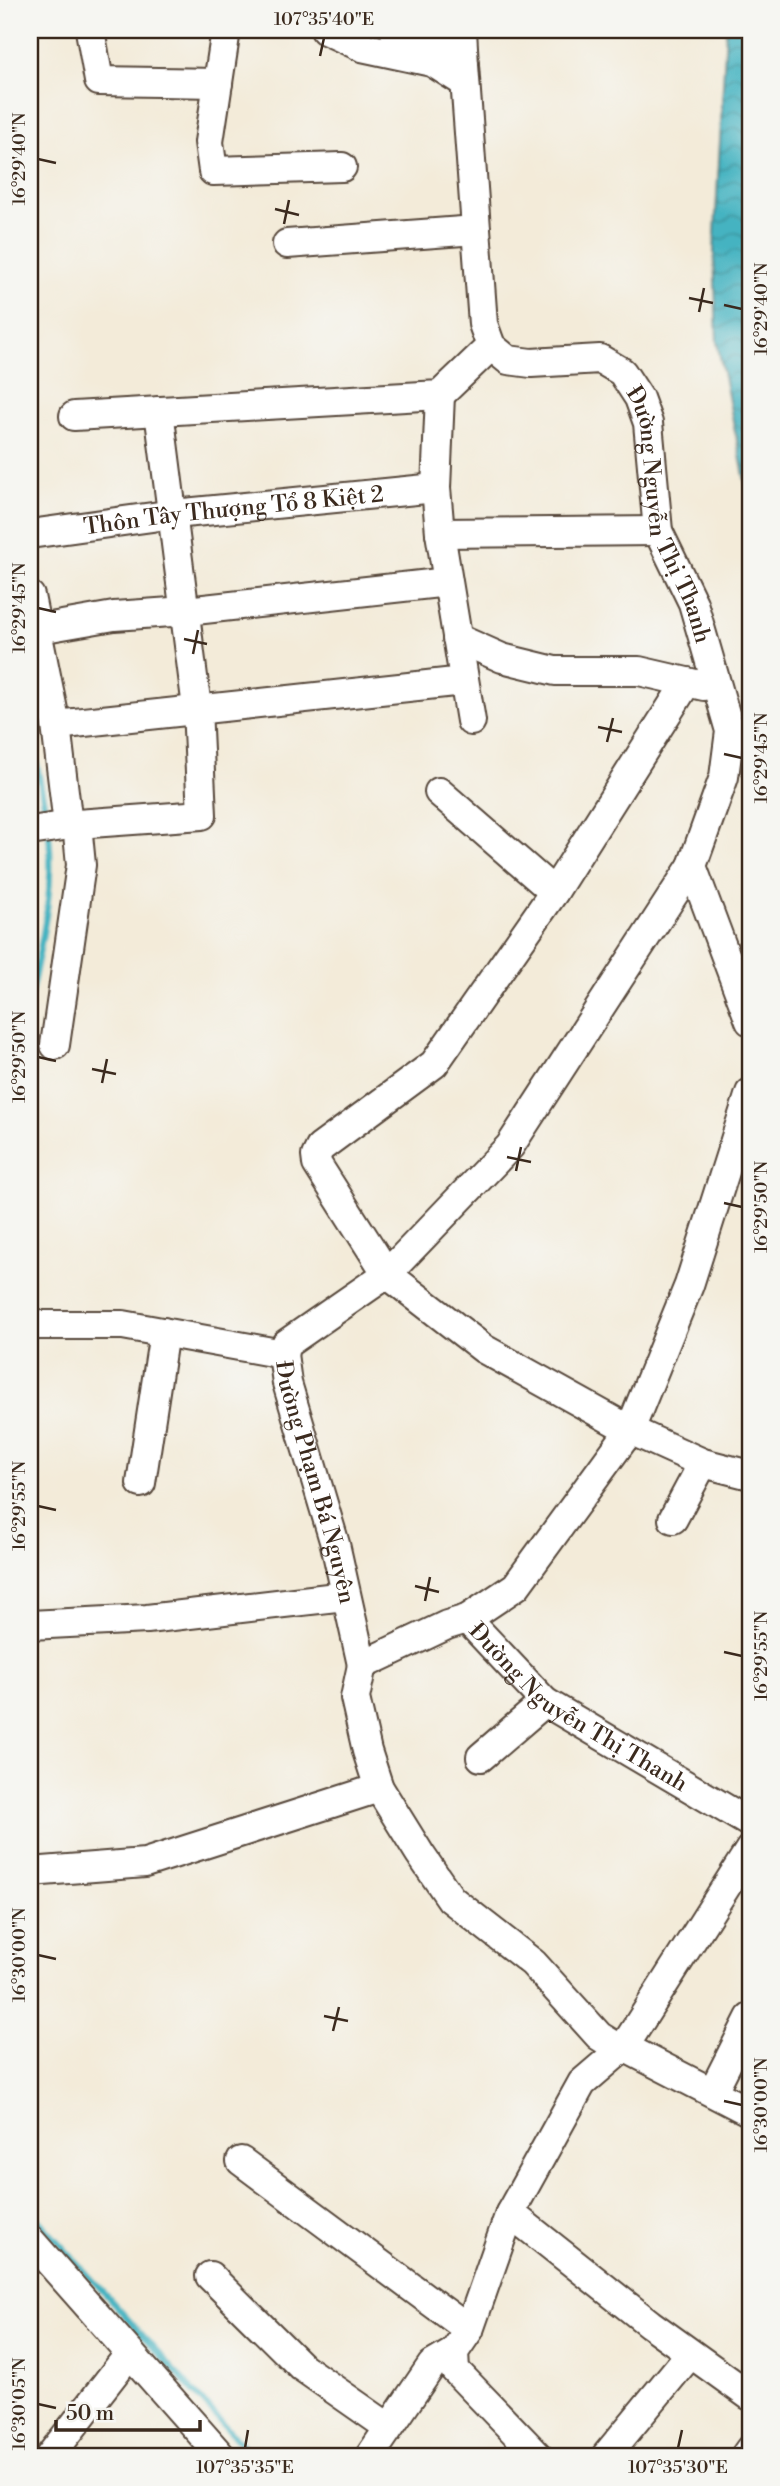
<svg xmlns="http://www.w3.org/2000/svg" width="780" height="2486" font-family="'Libre Bodoni',serif">
<style>
.water{fill:url(#water-waves);stroke:#406e70;stroke-width:2}
.lines{fill:none;stroke-linecap:round;stroke-linejoin:round}
.stream{stroke:#45b3c1;stroke-width:6}
.minor-casing{stroke:#57473a;stroke-width:32}
.minor{stroke:#fff;stroke-width:28}
.ticks{fill:none;stroke:#3b2a1e;stroke-width:2.5}
.labels{text-anchor:middle;stroke-width:7;stroke-linejoin:round;paint-order:stroke}
.street-label{font-size:23px;fill:#3b2a1e;stroke:#f6f6f2}
.neatline{fill:none;stroke:#3b2a1e;stroke-width:2.5}
.ticks-label{font-size:18px;text-anchor:middle;fill:#3b2a1e}
</style>
<defs>
<pattern id="water-waves" width="16" height="10" patternUnits="userSpaceOnUse" patternTransform="scale(1.75)"><rect width="16" height="10" fill="#45b3c1"/><path d="M0 5q4-4 8 0t8 0" fill="none" stroke="#3b929c"/></pattern>
</defs>
<rect width="100%" height="100%" fill="#f6f6f2"/>
<filter id="ink" filterUnits="userSpaceOnUse"><feTurbulence type="fractalNoise" baseFrequency=".0143" numOctaves="2"/><feDisplacementMap in="SourceGraphic" scale="14" xChannelSelector="R" yChannelSelector="G"/><feConvolveMatrix kernelMatrix="1 2 1 2 8 2 1 2 1" color-interpolation-filters="sRGB"/></filter>
<filter id="wash" filterUnits="userSpaceOnUse"><feTurbulence type="fractalNoise" baseFrequency=".00686" numOctaves="4" result="noise"/><feDisplacementMap in="SourceGraphic" scale="28" xChannelSelector="R" yChannelSelector="G"/><feGaussianBlur stdDeviation="1.57" result="paint"/><feColorMatrix in="noise" values="0 0 0 0 0 0 0 0 0 0 0 0 0 0 0 0 0 1.4 0 .05"/><feComposite in="paint" operator="in"/></filter>
<g filter="url(#wash)">
<rect width="100%" height="100%" fill="#f3ebd9"/>
<!-- water -->
<path class="water" d="M726,30H750V505L717,342L714,252Z"/>
<g class="lines">
<!-- stream -->
<g class="stream">
<path d="M30,726L47,820"/>
<path d="M30,998C41,943 55,891 49,834"/>
<path d="M30,2211L252,2456"/>
</g>
</g>
</g>
<g filter="url(#ink)">
<g class="lines">
<defs>
<g id="minor">
<path d="M90,30L99,81L218,83"/>
<path d="M226,30L209,142L213,171L342,167"/>
<path d="M325,30L362,47L432,62L465,83"/>
<path d="M394,30C423,34 444,44 464,65L462,30"/>
<path id="s1" d="M464,65L483,324L491,346L508,360L531,363L600,359L622,372L639,398L648,423L658,531L693,603L730,731L724,777L692,866L750,1021"/>
<path d="M287,244L476,230"/>
<path d="M440,395L436,488L440,533L471,721"/>
<path d="M74,416L440,395L491,346"/>
<path d="M440,533L658,531"/>
<path id="s2" d="M30,534L174,514L436,488"/>
<path d="M30,596L56,725L68,825"/>
<path d="M39,629L114,616L186,611L448,582"/>
<path d="M457,638L502,658L555,671H639L704,686"/>
<path d="M687,682L554,892L434,1064L320,1148L316,1156L317,1164L387,1274L484,1349L630,1430L703,1463L750,1475"/>
<path d="M56,725L464,681"/>
<path d="M439,792L554,892"/>
<path d="M30,831L77,824L202,815L197,708L159,411"/>
<path d="M55,1045L81,865L77,824"/>
<path id="s3" d="M750,1093L689,1285L630,1430L516,1586L467,1619L545,1702L750,1823"/>
<path id="s4" d="M30,1325H123L283,1354L287,1383L335,1544L362,1665L447,1625L467,1619"/>
<path d="M283,1354L286,1344L387,1274L510,1146L692,866"/>
<path d="M141,1483L164,1332"/>
<path d="M673,1519L703,1463"/>
<path d="M30,1625L147,1619L345,1596"/>
<path d="M362,1665L355,1698L367,1751L379,1788L420,1854L451,1899L533,1963L599,2036L620,2049"/>
<path d="M481,1757L545,1702"/>
<path d="M30,1872L145,1863L379,1788"/>
<path d="M624,2047L750,2112"/>
<path d="M713,2091L750,2018"/>
<path d="M241,2161L469,2330"/>
<path d="M510,2213L650,2324L750,2396"/>
<path d="M30,2240L221,2456"/>
<path d="M210,2276L302,2367L388,2427"/>
<path d="M50,2456L130,2353"/>
<path d="M370,2456L432,2365L454,2352"/>
<path d="M538,2456L455,2370L454,2352L469,2330L510,2213L582,2083L624,2047L750,1849"/>
<path d="M606,2456L690,2354"/>
<path d="M745,2456L750,2449"/>
</g>
</defs>
<!-- minor casing -->
<use href="#minor" class="minor-casing"/>
<!-- minor -->
<use href="#minor" class="minor"/>
</g>
</g>
<!-- ticks -->
<path class="ticks" d="M320,56L324,38M38,159L56,163M275,209L299,215M284,224L289,200M689,298L713,303M724,305L742,309M699,312L704,288M38,608L56,612M184,639L207,644M193,654L198,630M598,727L622,732M607,742L613,718M724,754L742,758M38,1057L56,1061M92,1069L116,1074M102,1083L107,1059M507,1157L531,1162M516,1171L521,1147M724,1203L742,1207M38,1506L56,1510M415,1586L439,1592M425,1601L430,1577M724,1652L742,1656M38,1955L56,1959M324,2016L348,2021M333,2031L339,2007M724,2101L742,2105M38,2404L56,2408M245,2448L248,2430M678,2448L682,2430"/>
<g class="labels">
<!-- street labels -->
<g class="street-label">
<text dy="8" stroke="none"><textPath href="#s2" startOffset="205">Thôn Tây Thượng Tổ 8 Kiệt 2</textPath></text>
<text dy="8" stroke="none"><textPath href="#s1" startOffset="576">Đường Nguyễn Thị Thanh</textPath></text>
<text dy="8" stroke="none"><textPath href="#s4" startOffset="388">Đường Phạm Bá Nguyên</textPath></text>
<text dy="8" stroke="none"><textPath href="#s3" startOffset="754">Đường Nguyễn Thị Thanh</textPath></text>
</g>
</g>
<!-- margin -->
<rect width="780" height="2486" fill="none" stroke="#f6f6f2" stroke-width="77"/>
<!-- scale -->
<path d="M56 2420v10h144v-10" fill="none" stroke="#3b2a1e" stroke-width="3.5"/>
<text x="66" y="2420" font-size="21" fill="#3b2a1e" stroke="#f6f6f2" stroke-width="5" paint-order="stroke">50 m</text>
<rect x="38" y="38" width="704" height="2410" class="neatline"/>
<g class="ticks-label">
<text x="324" y="25">107°35'40"E</text>
<text transform="translate(19 159) rotate(-90)" y="6">16°29'40"N</text>
<text transform="translate(761 309) rotate(-90)" y="6">16°29'40"N</text>
<text transform="translate(19 608) rotate(-90)" y="6">16°29'45"N</text>
<text transform="translate(761 758) rotate(-90)" y="6">16°29'45"N</text>
<text transform="translate(19 1057) rotate(-90)" y="6">16°29'50"N</text>
<text transform="translate(761 1207) rotate(-90)" y="6">16°29'50"N</text>
<text transform="translate(19 1506) rotate(-90)" y="6">16°29'55"N</text>
<text transform="translate(761 1656) rotate(-90)" y="6">16°29'55"N</text>
<text transform="translate(19 1955) rotate(-90)" y="6">16°30'00"N</text>
<text transform="translate(761 2105) rotate(-90)" y="6">16°30'00"N</text>
<text transform="translate(19 2404) rotate(-90)" y="6">16°30'05"N</text>
<text x="245" y="2473">107°35'35"E</text>
<text x="678" y="2473">107°35'30"E</text>
</g>
</svg>
